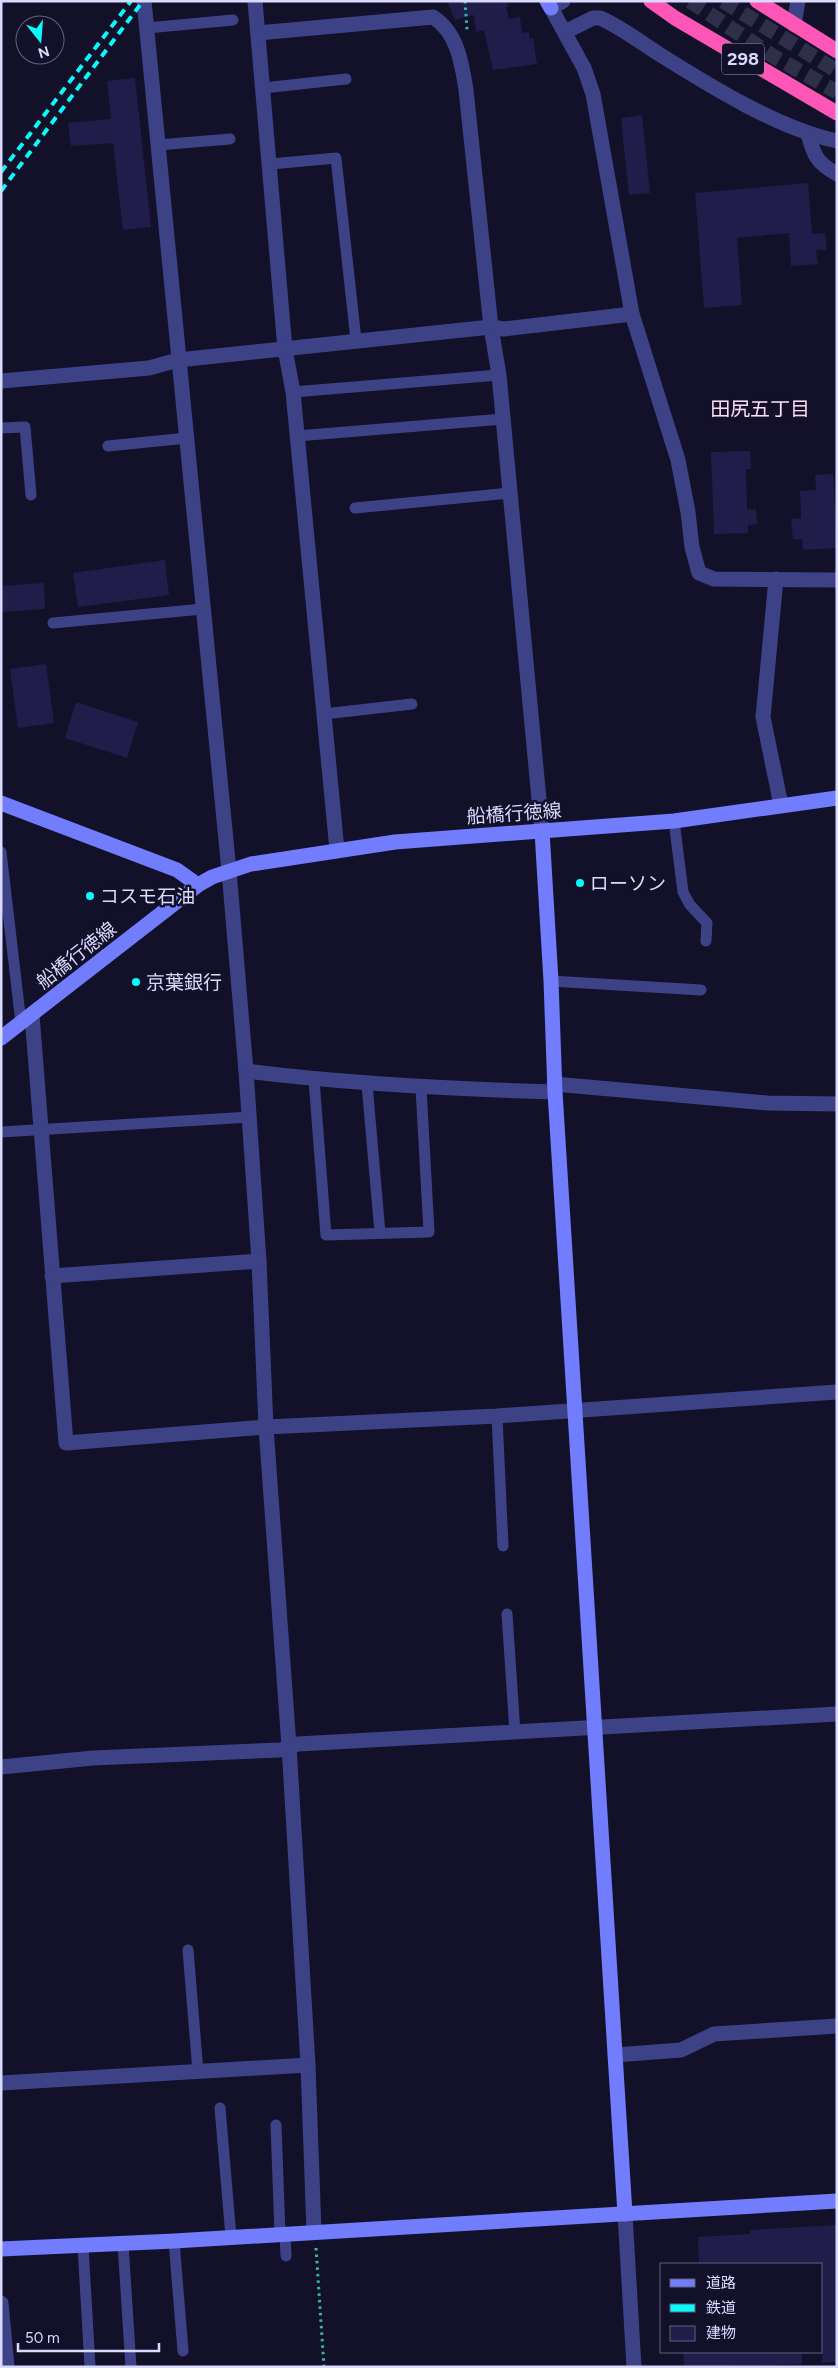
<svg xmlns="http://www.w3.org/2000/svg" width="838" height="2368" font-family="Figtree,'Noto Sans JP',sans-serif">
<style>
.building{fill:#211d4a}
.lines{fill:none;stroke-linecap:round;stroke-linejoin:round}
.highway-tunnel{stroke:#302f49;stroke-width:15;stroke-dasharray:15 8;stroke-linecap:butt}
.path{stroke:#32baa3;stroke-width:3;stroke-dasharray:2.5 4;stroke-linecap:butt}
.lane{stroke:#3d4287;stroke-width:11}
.street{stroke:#3d4287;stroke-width:15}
.secondary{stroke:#727dfd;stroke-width:15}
.highway{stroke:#fd56b7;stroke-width:15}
.rail{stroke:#08fbfa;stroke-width:4;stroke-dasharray:8 6;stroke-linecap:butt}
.poi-dot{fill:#08fbfa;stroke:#121129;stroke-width:2}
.labels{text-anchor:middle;stroke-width:5;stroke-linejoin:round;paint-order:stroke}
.shield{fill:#121129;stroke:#9e9dbe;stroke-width:1}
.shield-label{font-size:18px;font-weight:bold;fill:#dad9fe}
.street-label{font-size:19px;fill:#dad9fe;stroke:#121129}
.poi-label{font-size:19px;fill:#dad9fe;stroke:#121129;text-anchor:start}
.neighbourhood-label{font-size:20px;fill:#fedbf5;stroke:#121129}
</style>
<rect width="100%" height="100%" fill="#121129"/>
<!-- building -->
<g class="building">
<path d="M447,1H507L508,7H506L509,19L520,17L522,33L529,32L530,39L533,38L537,64L493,70L484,30L476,32L474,15L455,20Z"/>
<path d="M135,78L151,227L123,230L113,143L71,146L68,123L111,119L107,81Z"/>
<path d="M642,115L650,193L629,195L621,118Z"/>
<path d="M808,183L812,234L825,233L827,250H816L818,264L791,266L789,233L737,238L742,305L704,308L695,193Z"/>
<path d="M750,451L751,469H746L747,510L756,509L757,524L748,525V533L714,534L711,452Z"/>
<path d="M833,474L837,548L803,550L802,539H793L791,519L801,518L800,491L816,490L815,475Z"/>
<path d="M165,560L169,595L78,607L73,573Z"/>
<path d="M44,583L45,609L1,612V586Z"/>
<path d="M46,664L54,723L18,728L10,669Z"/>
<path d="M76,702L138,722L127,758L65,738Z"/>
<path d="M837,2225V2362L822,2363V2264H699L698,2237L750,2234V2230Z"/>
<path d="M683,2352H802V2364L684,2367Z"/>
</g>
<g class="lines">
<!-- highway-tunnel -->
<g class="highway-tunnel">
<path d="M690,1L773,56L837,92"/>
<path d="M723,1L837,71"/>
</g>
<!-- path -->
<g class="path">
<path d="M465,1L467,30"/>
<path d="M316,2248L324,2367"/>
</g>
<!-- lane -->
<g class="lane">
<path d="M147,28L233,20"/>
<path d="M263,88L346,79"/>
<path d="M158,145L230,139"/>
<path d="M271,164L336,158L356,340"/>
<path d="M293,392L499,375"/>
<path d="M1,428L25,427L31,495"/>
<path d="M297,436L503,419"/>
<path d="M108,446L187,438"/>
<path d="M355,508L511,493"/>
<path d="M53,623L203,609"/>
<path d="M324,714L412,704"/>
<path d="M674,821L683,892L690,905L707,923L706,941"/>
<path d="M1,852L21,1023"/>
<path d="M551,981L701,990"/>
<path d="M314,1080L326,1235L429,1232L421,1088"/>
<path d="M367,1084L380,1233"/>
<path d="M1,1132L250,1117"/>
<path d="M497,1416L503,1546"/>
<path d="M507,1614L515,1733"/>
<path d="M188,1950L198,2072"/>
<path d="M220,2108L231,2237"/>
<path d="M276,2125L280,2234"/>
<path d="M285,2234L286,2256"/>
<path d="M174,2241L183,2351"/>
<path d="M123,2244L131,2367"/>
<path d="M83,2246L90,2367"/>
</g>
<!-- street -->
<g class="street">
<path d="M144,1L229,871L246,1071L259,1261L266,1427L289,1746L308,2065L314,2232"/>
<path d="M255,1L285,349L293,392L337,850"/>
<path d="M563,1L551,8L584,68L593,94L632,314L678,460L688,512L692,547L699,573L714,579L837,580"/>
<path d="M794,25L798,1"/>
<path d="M565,32L593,18H600C621,27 640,42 659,54C710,86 779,129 837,141"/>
<path d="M258,33L433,17C457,32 462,63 466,90L491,327L499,375L542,831"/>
<path d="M808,134C814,156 817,163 837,174"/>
<path d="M1,381L149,368L178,360L491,327L504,329L632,314"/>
<path d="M776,579L763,717L781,805"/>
<path d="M32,1015L66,1443L266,1427L497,1416L837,1392"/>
<path d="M246,1071C349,1084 451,1089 555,1092"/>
<path d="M554,1084L767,1103L837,1104"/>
<path d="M52,1276L259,1261"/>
<path d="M1,1767L93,1758L280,1750L298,1744L837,1714"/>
<path d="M615,2055L681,2050L714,2034L837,2026"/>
<path d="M1,2083L308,2065"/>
<path d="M625,2214L634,2367"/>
<path d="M1,2303L7,2367"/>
</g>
<!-- secondary -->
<g class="secondary">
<path d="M547,1L551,8"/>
<path d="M1,803L177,870L198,885"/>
<path d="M542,831L551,981L555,1092L625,2214"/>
<path d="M1,1038L198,885L212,877L251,864L395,842L674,821L837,798"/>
<path d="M1,2249L174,2241L837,2201"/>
</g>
<!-- highway -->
<g class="highway">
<path d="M651,1L675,18L837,113"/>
<path d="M757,1L837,51"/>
</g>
<!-- rail -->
<g class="rail">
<path d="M1,172L131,1"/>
<path d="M1,191L143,1"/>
</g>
</g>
<!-- markers -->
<g class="poi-dot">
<circle cx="580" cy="883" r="5"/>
<circle cx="90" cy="896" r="5"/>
<circle cx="136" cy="982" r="5"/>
</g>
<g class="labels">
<!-- shield labels -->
<rect class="shield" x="722" y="43.5" width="42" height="31" rx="4"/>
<g class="shield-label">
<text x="743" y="65">298</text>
</g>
<!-- street labels -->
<g class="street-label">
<text transform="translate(514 813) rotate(-4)" y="7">船橋行徳線</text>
<text transform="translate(76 955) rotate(-38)" y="7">船橋行徳線</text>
</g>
<!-- poi labels -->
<g class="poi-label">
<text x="590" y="890">ローソン</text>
<text x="100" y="903">コスモ石油</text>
<text x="146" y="989">京葉銀行</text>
</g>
<!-- neighbourhood labels -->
<g class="neighbourhood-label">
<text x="760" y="416">田尻五丁目</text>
</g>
</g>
<!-- border -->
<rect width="838" height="2368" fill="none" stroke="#dad9fe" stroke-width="5"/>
<!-- legend -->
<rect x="660" y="2263" width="162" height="90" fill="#121129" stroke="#62617e"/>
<rect x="670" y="2279" width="25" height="8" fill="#727dfd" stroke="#62617e"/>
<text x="706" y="2288" font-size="15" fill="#dad9fe">道路</text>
<rect x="670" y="2304" width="25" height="8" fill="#08fbfa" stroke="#62617e"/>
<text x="706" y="2313" font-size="15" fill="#dad9fe">鉄道</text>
<rect x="670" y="2326" width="25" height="15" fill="#211d4a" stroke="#62617e"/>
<text x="706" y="2338" font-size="15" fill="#dad9fe">建物</text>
<!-- north arrow -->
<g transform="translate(40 40) rotate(163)"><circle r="24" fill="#121129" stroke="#62617e"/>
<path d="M0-4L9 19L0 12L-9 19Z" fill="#08fbfa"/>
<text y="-8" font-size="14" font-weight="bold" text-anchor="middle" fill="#dad9fe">N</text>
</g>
<!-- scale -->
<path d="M18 2343v8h141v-8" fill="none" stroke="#dad9fe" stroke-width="2.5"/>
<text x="25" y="2343" font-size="15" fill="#dad9fe" stroke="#121129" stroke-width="4" paint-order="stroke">50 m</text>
</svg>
